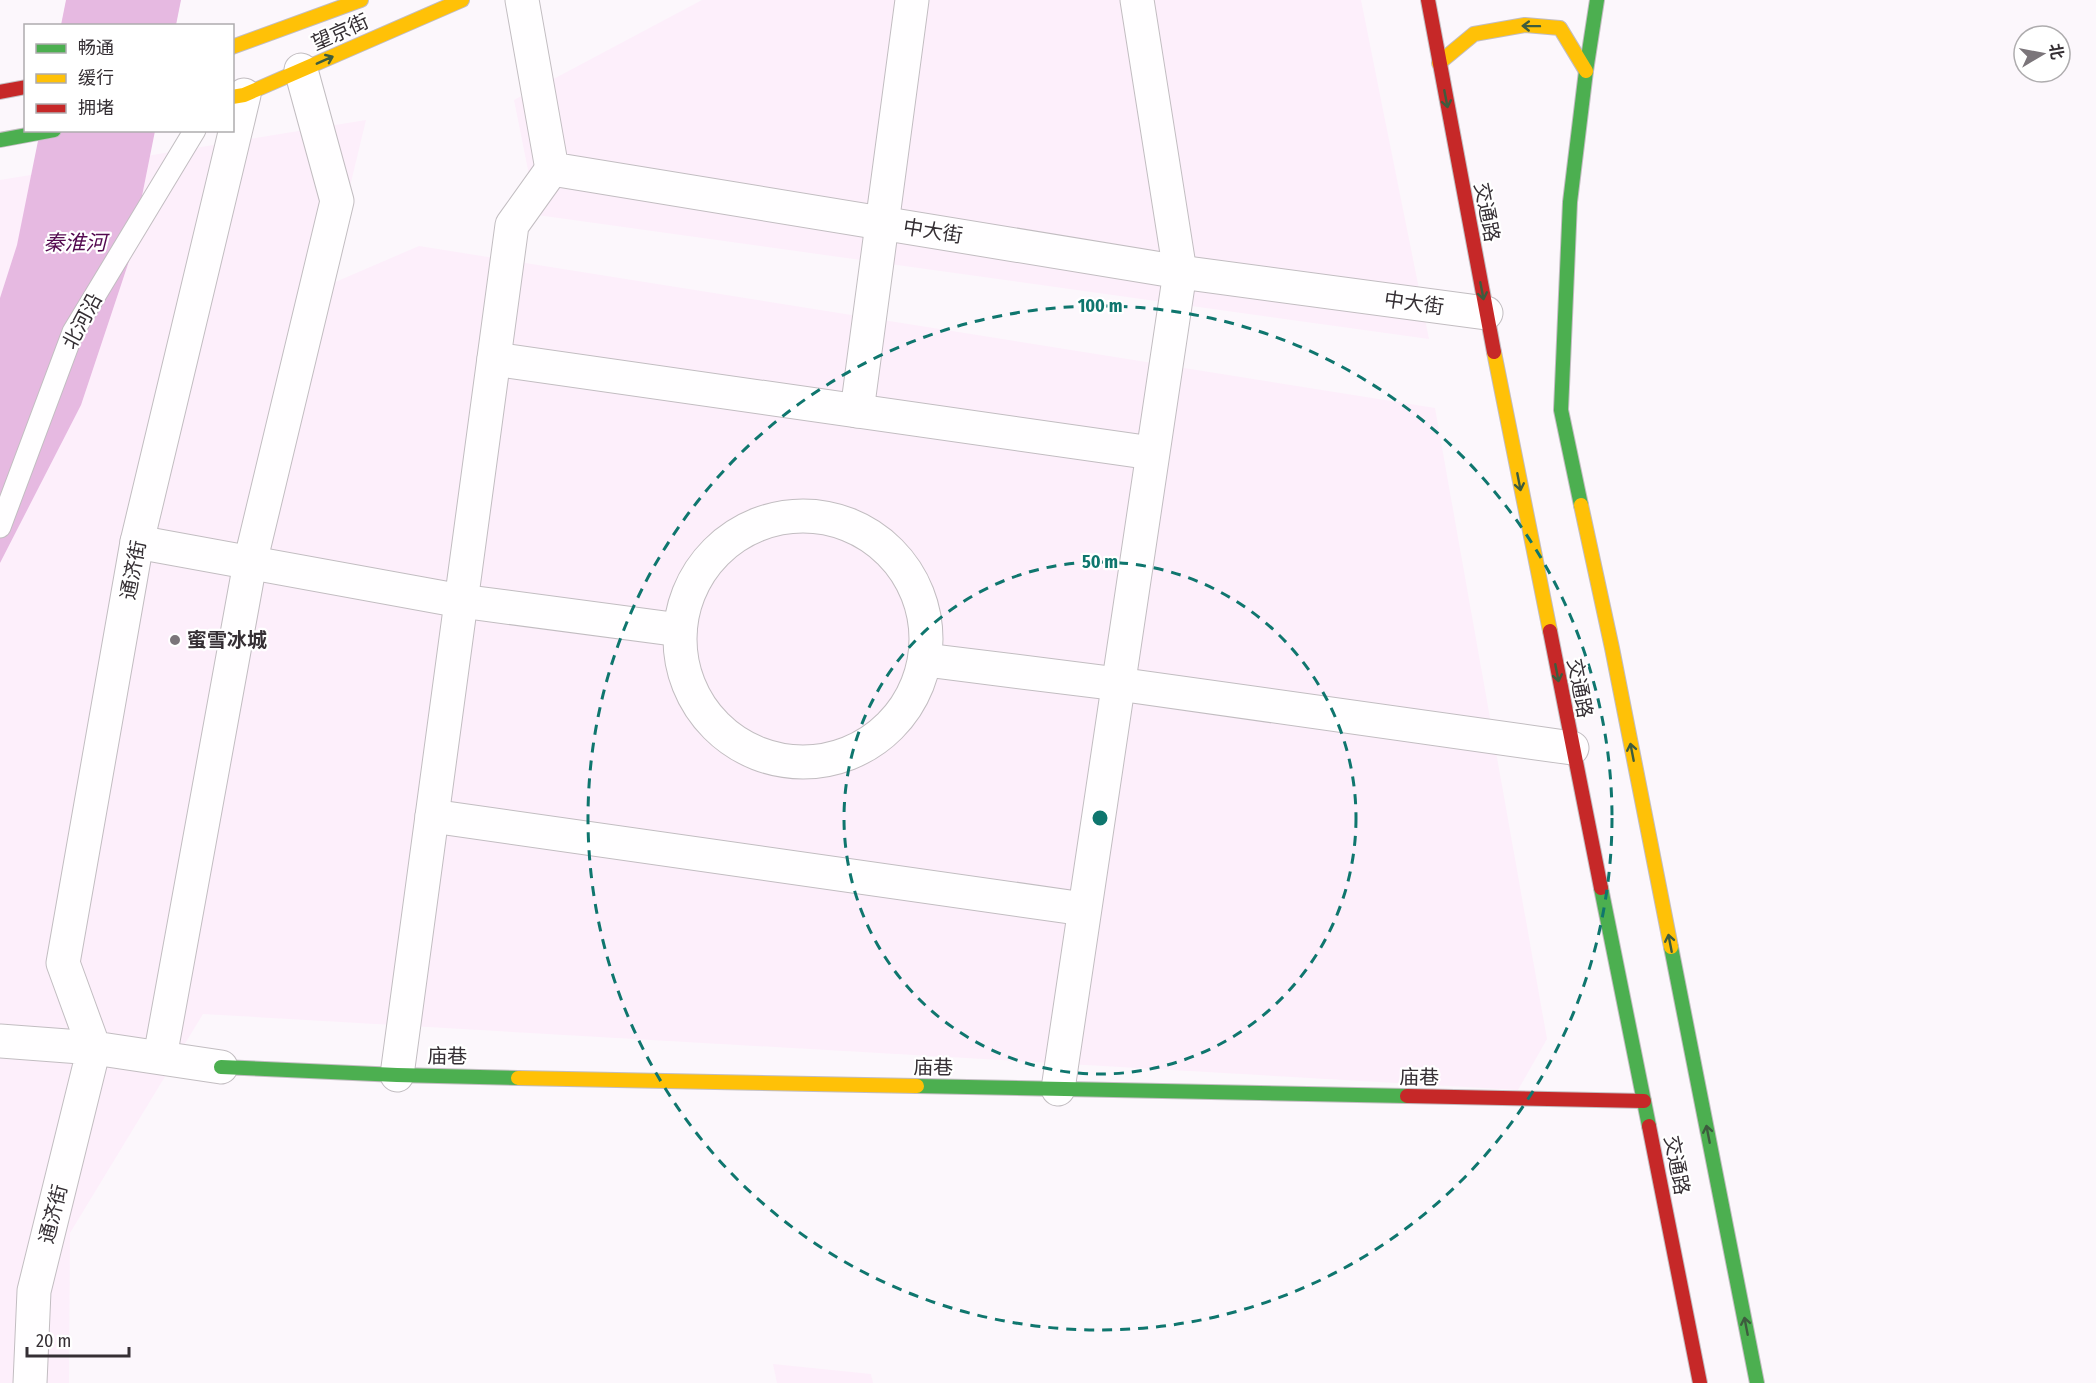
<svg xmlns="http://www.w3.org/2000/svg" width="2096" height="1383" font-family="'Fira Sans Condensed','Noto Sans SC',sans-serif">
<style>
.built{fill:#fdeffb}
.water{fill:#e6b9e1}
.lines{fill:none;stroke-linecap:round;stroke-linejoin:round}
.lane-casing{stroke:#c2bdc1;stroke-width:23}
.street-casing{stroke:#c2bdc1;stroke-width:35}
.fast-casing{stroke:#c2bdc1;stroke-width:16}
.slow-casing{stroke:#c2bdc1;stroke-width:16}
.jam-casing{stroke:#c2bdc1;stroke-width:16}
.lane{stroke:#fffeff;stroke-width:21}
.street{stroke:#fffeff;stroke-width:33}
.fast{stroke:#4caf50;stroke-width:14}
.slow{stroke:#ffc107;stroke-width:14}
.jam{stroke:#c62828;stroke-width:14}
.oneway{stroke:#3d5c3e}
.ring{fill:none;stroke:#0f766e;stroke-width:3;stroke-dasharray:10 8}
.poi-dot{fill:#7b757a;stroke:#fff;stroke-width:2}
.labels{text-anchor:middle;stroke-width:4.5;stroke-linejoin:round;paint-order:stroke}
.street-label{font-size:20px;fill:#352f34;stroke:#fff}
.poi-label{font-size:20px;font-weight:bold;fill:#352f34;stroke:#fff;text-anchor:start}
.water-label{font-size:21px;font-style:italic;fill:#540a50;stroke:#fff}
.centre{fill:#0f766e;stroke:#fff;stroke-width:3}
.ring-label{font-size:18px;text-anchor:middle;font-weight:bold;fill:#0f766e;stroke:#fff;stroke-width:4.5;stroke-linejoin:round;paint-order:stroke}
</style>
<rect width="100%" height="100%" fill="#fcf7fc"/>
<!-- built -->
<g class="built">
<path d="M702,0H1361L1429,339L537,215L514,100Z"/>
<path d="M366,120L326,286L419,246L1435,408L1547,1039L1518,1090L203,1014L70,1233L69,1383H0V180Z"/>
<path d="M773,1364L871,1374L873,1383H777Z"/>
</g>
<!-- water -->
<g class="water">
<path d="M66,0H181L176,25H61Z"/>
<path d="M40,131H155L129,261L81,405L0,563V298L17,245Z"/>
</g>
<g class="lines">
<defs>
<path id="lane" d="M0,527L73,332L195,130"/>
<g id="street">
<path d="M522,0L552,169L1180,272L1486,313"/>
<path d="M494,359L1152,453"/>
<path d="M857,411L912,0"/>
<circle cx="803" cy="639" r="123"/>
<path d="M137,542L461,601L680,630"/>
<path d="M926,660L1118,684L1572,748"/>
<path d="M432,816L1084,909"/>
<path d="M0,1041L94,1048L34,1291L30,1383"/>
<path d="M160,1057L250,563L337,201L301,70"/>
<path d="M221,1067L94,1048L63,963L137,542L244,95"/>
<path d="M397,1075L512,225L552,169"/>
<path d="M1058,1089L1180,272L1137,0"/>
</g>
<g id="fast">
<path d="M0,140L54,130"/>
<path d="M1581,505L1561,410L1570,202L1586,71L1597,0"/>
<path d="M1601,888L1649,1126"/>
<path d="M1671,947L1757,1383"/>
<path d="M221,1067L397,1075L518,1078"/>
<path d="M917,1086L1407,1096"/>
</g>
<g id="slow">
<path d="M232,47L361,0"/>
<path d="M1439,63L1474,34L1525,25L1560,28L1586,71"/>
<path d="M232,97L244,95L462,0"/>
<path d="M1494,352L1550,631"/>
<path d="M1581,505L1612,648L1671,947"/>
<path d="M518,1078L917,1086"/>
</g>
<g id="jam">
<path d="M1428,0L1494,352"/>
<path d="M0,92L26,87"/>
<path d="M1550,631L1601,888"/>
<path d="M1407,1096L1644,1101"/>
<path d="M1649,1126L1700,1383"/>
</g>
</defs>
<!-- lane casing -->
<use href="#lane" class="lane-casing"/>
<!-- street casing -->
<use href="#street" class="street-casing"/>
<!-- fast casing -->
<use href="#fast" class="fast-casing"/>
<!-- slow casing -->
<use href="#slow" class="slow-casing"/>
<!-- jam casing -->
<use href="#jam" class="jam-casing"/>
<!-- lane -->
<use href="#lane" class="lane"/>
<!-- street -->
<use href="#street" class="street"/>
<!-- fast -->
<use href="#fast" class="fast"/>
<!-- slow -->
<use href="#slow" class="slow"/>
<!-- jam -->
<use href="#jam" class="jam"/>
</g>
<!-- one-way arrows -->
<defs><path id="oneway-shaft" d="M-6 0H5M1.5-3L5.5 0L1.5 3" fill="none" stroke-width="1.6" stroke-linecap="round" stroke-linejoin="round" transform="scale(1.5)"/></defs>
<g class="oneway">
<use href="#oneway-shaft" transform="translate(1531 26) rotate(-179)"/>
<use href="#oneway-shaft" transform="translate(325 60) rotate(-24)"/>
<use href="#oneway-shaft" transform="translate(1446 99) rotate(79)"/>
<use href="#oneway-shaft" transform="translate(1482 291) rotate(79)"/>
<use href="#oneway-shaft" transform="translate(1519 482) rotate(79)"/>
<use href="#oneway-shaft" transform="translate(1557 673) rotate(79)"/>
<use href="#oneway-shaft" transform="translate(1632 752) rotate(-101)"/>
<use href="#oneway-shaft" transform="translate(1670 943) rotate(-101)"/>
<use href="#oneway-shaft" transform="translate(1708 1134) rotate(-101)"/>
<use href="#oneway-shaft" transform="translate(1746 1326) rotate(-101)"/>
</g>
<!-- distance rings -->
<g class="ring">
<circle cx="1100" cy="818" r="256"/>
<circle cx="1100" cy="818" r="512"/>
</g>
<!-- markers -->
<circle class="poi-dot" cx="175" cy="640" r="6"/>
<g class="labels">
<!-- street labels -->
<g class="street-label">
<text transform="translate(340 32) rotate(-24)" y="7">望京街</text>
<text transform="translate(1487 212) rotate(79)" y="7">交通路</text>
<text transform="translate(933 231) rotate(9)" y="7">中大街</text>
<text transform="translate(1414 303) rotate(8)" y="7">中大街</text>
<text transform="translate(82 321) rotate(-62)" y="7">北河沿</text>
<text transform="translate(133 570) rotate(-79)" y="7">通济街</text>
<text transform="translate(1580 688) rotate(79)" y="7">交通路</text>
<text transform="translate(447 1056) rotate(1)" y="7">庙巷</text>
<text transform="translate(933 1067) rotate(1)" y="7">庙巷</text>
<text transform="translate(1419 1077) rotate(1)" y="7">庙巷</text>
<text transform="translate(1677 1165) rotate(79)" y="7">交通路</text>
<text transform="translate(53 1214) rotate(-76)" y="7">通济街</text>
</g>
<!-- poi labels -->
<g class="poi-label">
<text x="187" y="647">蜜雪冰城</text>
</g>
<!-- water labels -->
<g class="water-label">
<text x="75" y="250">秦淮河</text>
</g>
</g>
<circle cx="1100" cy="818" r="9" class="centre"/>
<g class="ring-label">
<text x="1100" y="312">100 m</text>
<text x="1100" y="568">50 m</text>
</g>
<!-- legend -->
<rect x="24" y="24" width="210" height="108" fill="#ffffff" stroke="#aeacae" stroke-width="1.5"/>
<rect x="36" y="44" width="30" height="9" fill="#4caf50" stroke="#aeacae" stroke-width="1.5"/>
<text x="78" y="54" font-size="18" fill="#352f34">畅通</text>
<rect x="36" y="74" width="30" height="9" fill="#ffc107" stroke="#aeacae" stroke-width="1.5"/>
<text x="78" y="84" font-size="18" fill="#352f34">缓行</text>
<rect x="36" y="104" width="30" height="9" fill="#c62828" stroke="#aeacae" stroke-width="1.5"/>
<text x="78" y="114" font-size="18" fill="#352f34">拥堵</text>
<!-- north arrow -->
<g transform="translate(2042 54) rotate(80)"><circle r="28" fill="#ffffff" stroke="#aeacae" stroke-width="1.5"/>
<path d="M0-4.5L10 22L0 15L-10 22Z" fill="#7b757a"/>
<text y="-9" font-size="16" font-weight="bold" text-anchor="middle" fill="#352f34">北</text>
</g>
<!-- scale -->
<path d="M27 1347v9h102v-9" fill="none" stroke="#352f34" stroke-width="3"/>
<text x="36" y="1347" font-size="18" fill="#352f34" stroke="#ffffff" stroke-width="4.5" paint-order="stroke">20 m</text>
</svg>
